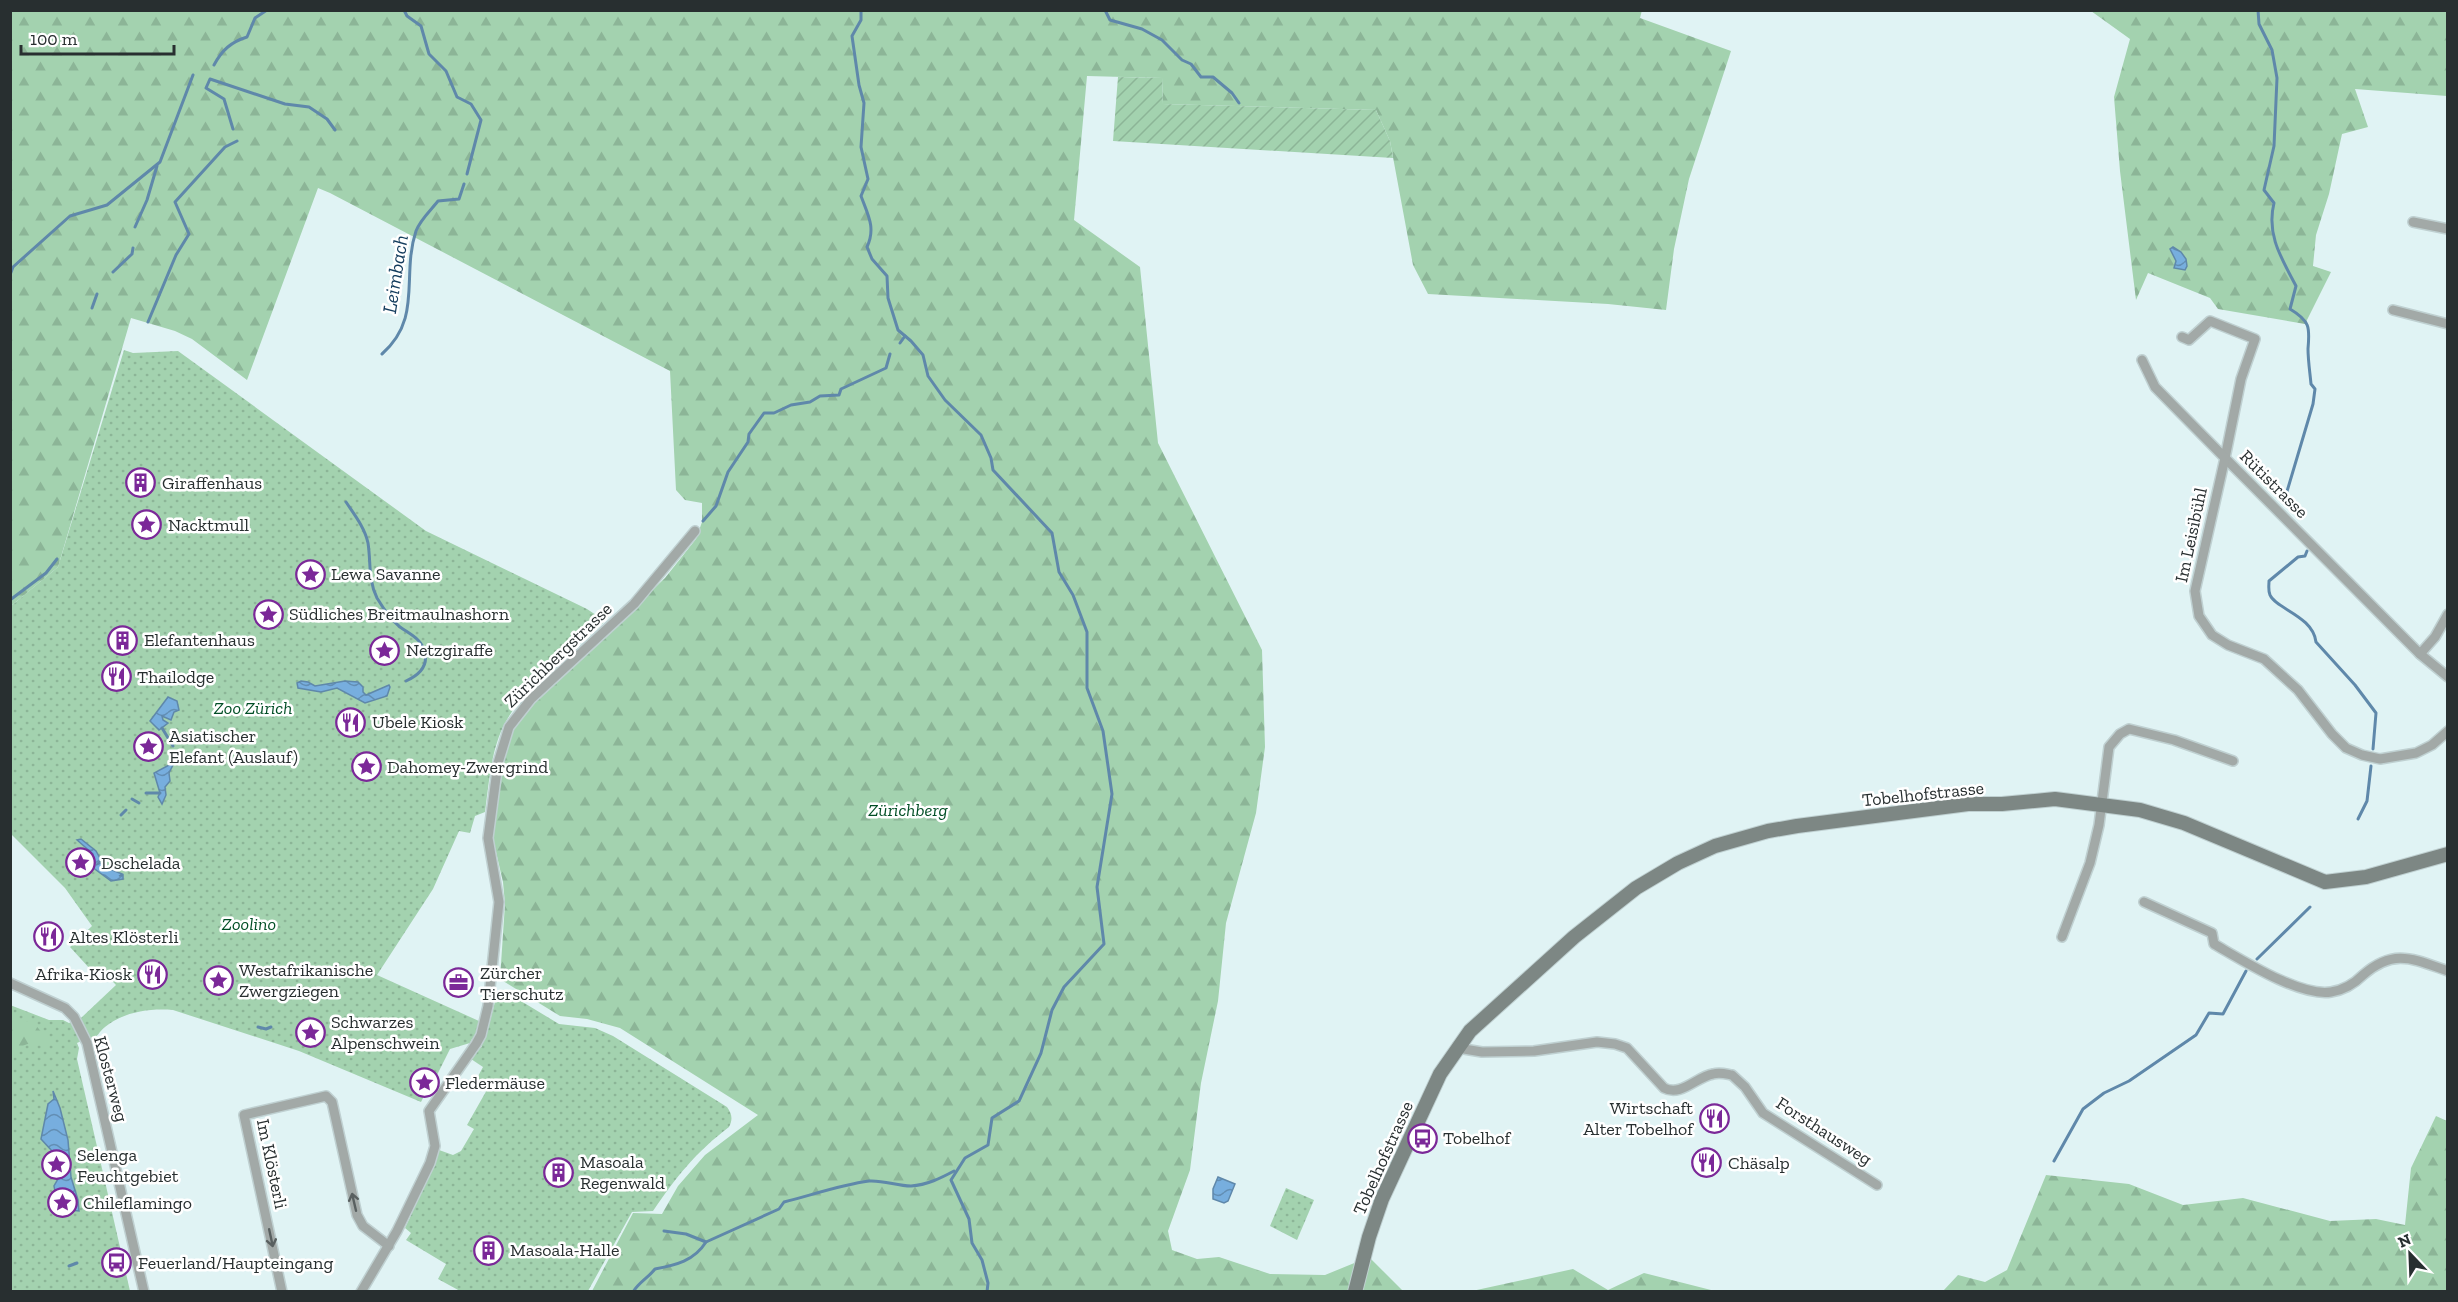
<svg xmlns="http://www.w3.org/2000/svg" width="2458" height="1302" font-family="'Zilla Slab',serif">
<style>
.grass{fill:url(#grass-dots)}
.forest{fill:url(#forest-firs)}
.garden{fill:url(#garden-furrows)}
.water{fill:url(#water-waves);stroke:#5f88aa;stroke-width:1.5}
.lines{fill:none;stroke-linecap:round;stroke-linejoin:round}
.stream{stroke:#5f88aa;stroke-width:3}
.minor-casing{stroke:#bfd0d1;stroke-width:12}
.secondary-casing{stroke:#bfd0d1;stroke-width:16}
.minor{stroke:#a2a9a7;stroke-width:9}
.secondary{stroke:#7d8784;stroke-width:14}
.oneway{stroke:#596060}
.labels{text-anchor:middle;stroke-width:5;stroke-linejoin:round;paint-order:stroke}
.poi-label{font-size:18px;fill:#282f30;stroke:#fff;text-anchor:start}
.street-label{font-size:18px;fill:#282f30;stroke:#fff}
.park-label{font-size:18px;font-style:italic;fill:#004e25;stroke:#fff}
.water-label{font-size:20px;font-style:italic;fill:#133c5d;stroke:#fff}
</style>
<defs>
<pattern id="grass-dots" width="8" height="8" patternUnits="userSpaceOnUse" patternTransform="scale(1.5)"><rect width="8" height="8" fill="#a3d2af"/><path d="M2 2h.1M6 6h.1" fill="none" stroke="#8cb597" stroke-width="1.8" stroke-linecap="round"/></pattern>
<pattern id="forest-firs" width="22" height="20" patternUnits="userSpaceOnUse" patternTransform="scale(1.5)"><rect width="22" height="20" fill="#a3d2af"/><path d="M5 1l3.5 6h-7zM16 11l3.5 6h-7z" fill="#8cb597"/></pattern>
<pattern id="garden-furrows" width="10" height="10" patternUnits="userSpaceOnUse" patternTransform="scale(1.5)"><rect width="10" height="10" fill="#a3d2af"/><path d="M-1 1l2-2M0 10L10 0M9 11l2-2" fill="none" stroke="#8cb597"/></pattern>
<pattern id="water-waves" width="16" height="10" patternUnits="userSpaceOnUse" patternTransform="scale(1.5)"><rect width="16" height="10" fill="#77aede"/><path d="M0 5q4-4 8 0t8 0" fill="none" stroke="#628eb4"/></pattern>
</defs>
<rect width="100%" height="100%" fill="#e0f3f4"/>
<!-- grass -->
<g class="grass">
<path d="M124,350L133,353L178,351L426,531L587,609L605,621C574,651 525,686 505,723C491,750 489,782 485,812L475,816L470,833L459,831L433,889L377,975L479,1021L476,1031L486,1036L496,998L504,994L511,995L559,1024L595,1028L613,1036L727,1107C732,1114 733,1119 729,1127C696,1152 676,1177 653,1211L632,1212L588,1291H460L438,1279L446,1264L406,1240L411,1233L405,1228L436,1161L439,1150L453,1155L461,1151L474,1129L467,1125L488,1088L476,1080L483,1067L471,1059L482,1046L472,1039L470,1043L450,1049L427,1095L425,1094L421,1102L299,1051L173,1010C150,1008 123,1012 105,1027C100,1031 97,1037 92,1040L90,1037L77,1043L79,1048L77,1059L130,1291H11L10,1005L49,1020H63L69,1023L81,1018L116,985L99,967L91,970L70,947L92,926L65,888L11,834V606L58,567Z"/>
<path d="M1286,1188L1314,1200L1297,1240L1270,1226Z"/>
</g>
<!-- forest -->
<g class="forest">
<path d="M1642,10L1640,18L1731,51L1689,179L1674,249L1666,310L1608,304L1428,294L1413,265L1390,141L1376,110L1163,104L1162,78L1087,76L1074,220L1140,267L1158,443L1262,650L1265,747L1256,813L1226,923L1218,1001L1201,1083L1190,1170L1168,1231L1172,1250L1197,1259L1219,1257L1270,1274L1325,1275L1369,1257L1403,1291H592L633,1213L662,1214L678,1186L705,1155L758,1115L620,1028L587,1019L560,1016L500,979L505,904L503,882L493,839L498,792L506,752L513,729L524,713L665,578L696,539L702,522V503L685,500L676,490L670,371L330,193L318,188L247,380L192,339L175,331L131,318L58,567L11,606V11Z"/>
<path d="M2091,11H2447V96L2355,89L2368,127L2342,134L2329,194L2316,235L2313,266L2331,272L2305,324L2218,309L2210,298L2148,273L2136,300L2120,171L2114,97L2130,39Z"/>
<path d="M11,1020L33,1022L49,1041L43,1045C26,1039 11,1050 11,1068Z"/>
<path d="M2436,1116L2447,1121V1291H1943L1958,1275L1985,1282L2007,1270L2046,1175L2129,1184L2183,1205L2243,1198L2330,1221L2376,1219L2405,1225L2411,1168Z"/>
<path d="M1573,1269L1608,1290L1644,1273L1715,1291H1472Z"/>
</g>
<!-- garden -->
<path class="garden" d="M1118,77L1162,78L1163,104L1376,110L1390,141L1393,158L1113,141Z"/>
<!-- water -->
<g class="water">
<path d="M2173,247L2181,252L2186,259L2187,266L2185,270L2174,268L2176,261L2170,249Z"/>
<path d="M301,681L308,682L315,686L345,681L358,682L363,687V692L366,695L389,685L390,687L387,696L365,703L337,688L321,692L298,688L297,683Z"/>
<path d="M168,697L177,701L179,710L174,712L171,720L162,716L163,720L168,723L159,730L150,721Z"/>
<path d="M171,757L174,763L169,773L170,781L165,787L166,795L162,804L158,797L160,793L154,773L171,764Z"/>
<path d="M81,839L96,851L101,860L96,865L101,863L106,868V870L110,869L122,874L119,876L123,875V879L111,881L92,867L93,854L77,840Z"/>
<path d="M53,1091L60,1108L68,1140L71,1177L78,1200L79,1211L57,1209L55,1205L57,1202L54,1186L59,1177L53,1174L54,1172L69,1168L66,1156L53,1152L41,1139L48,1104L54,1099Z"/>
<path d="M1218,1177L1235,1184L1228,1201L1224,1203L1213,1199V1189Z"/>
</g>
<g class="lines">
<!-- stream -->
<g class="stream">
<path d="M404,10L407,16L421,26L429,54L446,71L457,97L471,104L481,120L467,174"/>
<path d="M861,10V20L852,36L859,85L864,103L861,147L868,179L861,196C868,215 876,228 867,247L872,259L887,276L888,298L898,330L911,341L923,355L928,376L945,400L981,435L991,458L993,470L1052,533L1059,572L1073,595L1087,632V688L1103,731L1112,794L1097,887L1104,944L1064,987L1052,1010L1041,1053L1019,1101L992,1118L988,1145L965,1158L951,1180L969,1219L972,1243L982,1260L988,1283L987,1292"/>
<path d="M1105,10L1110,20L1142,29L1162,40L1182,60L1191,64L1201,77H1213L1232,93L1239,103"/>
<path d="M2258,10L2259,24L2272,50L2277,78L2274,146L2264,190L2274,203C2266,235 2282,259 2296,286L2290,309C2310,321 2310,327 2308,349C2308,360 2310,373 2311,384L2315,389L2313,404L2285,498"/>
<path d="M214,65C222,50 231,42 247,37L255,18L267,10"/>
<path d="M233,129L224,99L206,88L210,79L285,104L309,107L327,119L335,130"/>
<path d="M135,227L147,200L157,166"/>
<path d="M113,272L132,254L133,248"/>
<path d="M10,275L13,267L70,216L107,205L160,162L193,75"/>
<path d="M92,308L97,294"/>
<path d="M148,322L176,255L189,234L175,202L225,147L237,141"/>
<path d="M900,343L905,336"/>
<path d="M382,354C423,318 401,276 416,231C420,220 431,210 438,201L459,199L464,184"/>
<path d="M346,502C354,514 365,528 368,543C371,562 368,580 377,598C383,608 390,619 400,627C411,635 422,639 425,653C428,667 417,676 406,681"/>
<path d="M703,521L716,506L728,472L748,442L749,434L764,413H774L791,405L810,402L820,396L839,395L841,389L886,368L890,354"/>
<path d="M2307,551L2305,556L2298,557L2269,581C2269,585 2268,591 2270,595C2276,609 2313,616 2316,642L2355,685L2376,713L2373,749"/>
<path d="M10,600L46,573L57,559"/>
<path d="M162,728L173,746"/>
<path d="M146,793H160"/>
<path d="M132,799L139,803"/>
<path d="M121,815L126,810"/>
<path d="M2358,819L2367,801L2371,766"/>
<path d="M2257,959L2310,907"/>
<path d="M258,1027L266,1029L271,1027"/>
<path d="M2054,1161L2083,1109L2104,1093L2129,1081L2196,1035L2209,1013L2223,1014L2246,971"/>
<path d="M664,1231L686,1234L706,1242"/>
<path d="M69,1266L77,1263"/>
<path d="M633,1292C639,1282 648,1278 655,1269C676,1265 694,1261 706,1242L779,1209L784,1202C812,1195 840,1185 869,1181C884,1180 897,1186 911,1186C927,1185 941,1178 954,1171"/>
</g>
<defs>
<g id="minor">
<path d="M2413,222L2448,229"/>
<path d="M2393,310L2448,324"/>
<path d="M2182,337L2189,340L2210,321L2255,339L2241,379L2225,458L2420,654L2448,677"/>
<path d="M2142,360L2155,387L2225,458L2195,591L2199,616L2212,635L2228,645L2264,659L2298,690L2332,734L2346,748L2362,755L2380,759L2416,753L2432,745L2448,731"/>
<path d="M2420,654L2435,637L2448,614"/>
<path d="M2144,902L2212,933L2214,944C2242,960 2300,997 2331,992C2344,990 2354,984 2363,975C2394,948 2413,959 2448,971"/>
<path d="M2062,937L2090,863L2099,825L2109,747L2120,734L2129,729L2174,740L2233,761"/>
<path d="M10,983L65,1008L74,1017L87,1043L144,1292"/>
<path d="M1458,1045L1464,1049L1482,1052L1534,1051L1597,1042L1615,1044L1627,1048L1664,1088C1681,1097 1696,1077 1713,1074C1720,1072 1726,1074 1732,1075L1745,1087L1763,1113L1877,1185"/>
<path d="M282,1292L244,1115L326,1096L332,1102L357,1215L363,1226L389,1246"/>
<path d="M361,1292L397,1231L430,1163L435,1146L429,1111L476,1044L481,1035L488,1006L499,902L488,838L498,763L509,727L531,699L634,604L695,531"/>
</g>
<path id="secondary" d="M1355,1292L1369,1237L1382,1199L1440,1074L1470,1031L1574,937L1636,888L1678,863L1715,846L1768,831L1797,826L1968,804H2002L2055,799L2140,810L2184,823L2325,882L2366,877L2448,854"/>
</defs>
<!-- minor casing -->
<use href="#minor" class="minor-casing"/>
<!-- secondary casing -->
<use href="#secondary" class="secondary-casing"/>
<!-- minor -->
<use href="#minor" class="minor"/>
<!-- secondary -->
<use href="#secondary" class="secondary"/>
</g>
<!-- one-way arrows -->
<defs><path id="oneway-shaft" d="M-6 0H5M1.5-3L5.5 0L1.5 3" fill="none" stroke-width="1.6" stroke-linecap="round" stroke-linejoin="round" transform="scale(1.5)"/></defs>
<g class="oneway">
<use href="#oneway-shaft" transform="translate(354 1202) rotate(-103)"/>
<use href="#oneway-shaft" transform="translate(271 1238) rotate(78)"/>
</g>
<!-- icons -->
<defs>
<symbol id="building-ring" viewBox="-11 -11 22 22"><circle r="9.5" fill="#fff" stroke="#7b2898" stroke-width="1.5"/><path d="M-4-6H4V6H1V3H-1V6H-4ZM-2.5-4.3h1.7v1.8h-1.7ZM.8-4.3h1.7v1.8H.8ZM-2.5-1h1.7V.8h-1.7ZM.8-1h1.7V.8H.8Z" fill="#7b2898"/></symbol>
<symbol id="sight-ring" viewBox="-11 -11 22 22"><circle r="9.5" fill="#fff" stroke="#7b2898" stroke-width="1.5"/><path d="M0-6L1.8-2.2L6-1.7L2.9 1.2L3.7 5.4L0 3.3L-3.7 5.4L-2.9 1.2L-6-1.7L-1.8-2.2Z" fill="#7b2898"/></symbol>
<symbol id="restaurant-ring" viewBox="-11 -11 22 22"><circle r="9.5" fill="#fff" stroke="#7b2898" stroke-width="1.5"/><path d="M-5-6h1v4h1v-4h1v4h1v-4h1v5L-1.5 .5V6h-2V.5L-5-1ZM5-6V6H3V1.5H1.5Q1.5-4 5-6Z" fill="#7b2898"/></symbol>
<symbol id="office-ring" viewBox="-11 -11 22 22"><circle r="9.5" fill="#fff" stroke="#7b2898" stroke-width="1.5"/><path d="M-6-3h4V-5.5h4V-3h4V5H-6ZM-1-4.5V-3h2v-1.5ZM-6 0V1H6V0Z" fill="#7b2898"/></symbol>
<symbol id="bus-ring" viewBox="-11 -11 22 22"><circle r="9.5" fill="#fff" stroke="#7b2898" stroke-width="1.5"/><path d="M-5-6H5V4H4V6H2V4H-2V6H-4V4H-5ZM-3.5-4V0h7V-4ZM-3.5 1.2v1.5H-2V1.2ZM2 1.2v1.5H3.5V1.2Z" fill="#7b2898"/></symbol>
</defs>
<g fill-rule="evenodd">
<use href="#building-ring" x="124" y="466" width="33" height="33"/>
<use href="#sight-ring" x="130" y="508" width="33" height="33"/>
<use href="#sight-ring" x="294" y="558" width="33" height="33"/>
<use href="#sight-ring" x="252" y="598" width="33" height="33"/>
<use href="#building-ring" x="106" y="624" width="33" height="33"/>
<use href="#sight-ring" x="368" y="634" width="33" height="33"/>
<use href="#restaurant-ring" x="100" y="660" width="33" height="33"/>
<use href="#restaurant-ring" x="334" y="706" width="33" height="33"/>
<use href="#sight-ring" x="132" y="730" width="33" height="33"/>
<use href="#sight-ring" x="350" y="750" width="33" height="33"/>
<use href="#sight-ring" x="64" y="846" width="33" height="33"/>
<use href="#restaurant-ring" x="32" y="920" width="33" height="33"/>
<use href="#restaurant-ring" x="136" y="958" width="33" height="33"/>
<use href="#sight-ring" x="202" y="964" width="33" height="33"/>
<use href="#office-ring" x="442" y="966" width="33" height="33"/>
<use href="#sight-ring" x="294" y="1016" width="33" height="33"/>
<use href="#sight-ring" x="408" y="1066" width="33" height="33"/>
<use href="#restaurant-ring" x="1698" y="1102" width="33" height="33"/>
<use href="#bus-ring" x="1406" y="1122" width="33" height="33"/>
<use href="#restaurant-ring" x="1690" y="1146" width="33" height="33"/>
<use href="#sight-ring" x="40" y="1148" width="33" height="33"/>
<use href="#building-ring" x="542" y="1156" width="33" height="33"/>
<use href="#sight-ring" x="46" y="1186" width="33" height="33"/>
<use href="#building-ring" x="472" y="1234" width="33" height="33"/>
<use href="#bus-ring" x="100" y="1246" width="33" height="33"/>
</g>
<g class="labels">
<!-- poi labels -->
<g class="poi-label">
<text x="162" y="489">Giraffenhaus</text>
<text x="168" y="531">Nacktmull</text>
<text x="331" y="580">Lewa Savanne</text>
<text x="289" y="620">Südliches Breitmaulnashorn</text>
<text x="144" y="646">Elefantenhaus</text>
<text x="406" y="656">Netzgiraffe</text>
<text x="137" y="683">Thailodge</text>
<text x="372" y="728">Ubele Kiosk</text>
<text x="169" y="742">Asiatischer<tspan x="169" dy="21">Elefant (Auslauf)</tspan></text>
<text x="387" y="773">Dahomey-Zwergrind</text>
<text x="101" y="869">Dschelada</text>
<text x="69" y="943">Altes Klösterli</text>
<text x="239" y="976">Westafrikanische<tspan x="239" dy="21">Zwergziegen</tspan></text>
<text x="480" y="979">Zürcher<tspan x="480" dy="21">Tierschutz</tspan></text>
<text x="132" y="980" text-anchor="end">Afrika-Kiosk</text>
<text x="331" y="1028">Schwarzes<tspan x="331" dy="21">Alpenschwein</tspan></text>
<text x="445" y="1089">Fledermäuse</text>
<text x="1693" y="1114" text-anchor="end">Wirtschaft<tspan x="1693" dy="21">Alter Tobelhof</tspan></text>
<text x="1443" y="1144">Tobelhof</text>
<text x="77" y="1161">Selenga<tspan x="77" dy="21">Feuchtgebiet</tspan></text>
<text x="580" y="1168">Masoala<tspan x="580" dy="21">Regenwald</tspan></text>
<text x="1728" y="1169">Chäsalp</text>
<text x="83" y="1209">Chileflamingo</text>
<text x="510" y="1256">Masoala-Halle</text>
<text x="138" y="1269">Feuerland/Haupteingang</text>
</g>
<!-- street labels -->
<g class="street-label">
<text transform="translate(2274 484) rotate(45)" y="6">Rütistrasse</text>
<text transform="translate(2191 535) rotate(-78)" y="6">Im Leisibühl</text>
<text transform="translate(558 655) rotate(-44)" y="6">Zürichbergstrasse</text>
<text transform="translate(1923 794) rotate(-6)" y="6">Tobelhofstrasse</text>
<text transform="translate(111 1079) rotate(75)" y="6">Klosterweg</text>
<text transform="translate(1824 1131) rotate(33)" y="6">Forsthausweg</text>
<text transform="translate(1383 1158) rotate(-66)" y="6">Tobelhofstrasse</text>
<text transform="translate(272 1164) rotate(78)" y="6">Im Klösterli</text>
</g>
<!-- park labels -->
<g class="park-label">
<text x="253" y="714">Zoo Zürich</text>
<text x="908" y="816">Zürichberg</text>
<text x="249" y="930">Zoolino</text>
</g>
<!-- water labels -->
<g class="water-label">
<text transform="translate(395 274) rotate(-81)" y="7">Leimbach</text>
</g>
</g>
<!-- border -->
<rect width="2458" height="1302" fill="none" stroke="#282f30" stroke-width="24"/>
<!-- north arrow -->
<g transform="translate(2410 1254) rotate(337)" stroke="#ffffff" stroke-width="4.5" paint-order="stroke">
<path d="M0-4.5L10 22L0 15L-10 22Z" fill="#282f30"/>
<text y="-9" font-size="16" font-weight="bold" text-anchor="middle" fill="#282f30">N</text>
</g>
<!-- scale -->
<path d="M21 45v9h153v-9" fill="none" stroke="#282f30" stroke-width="3"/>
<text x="30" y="45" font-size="18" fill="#282f30" stroke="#ffffff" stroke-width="4.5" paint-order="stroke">100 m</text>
</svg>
